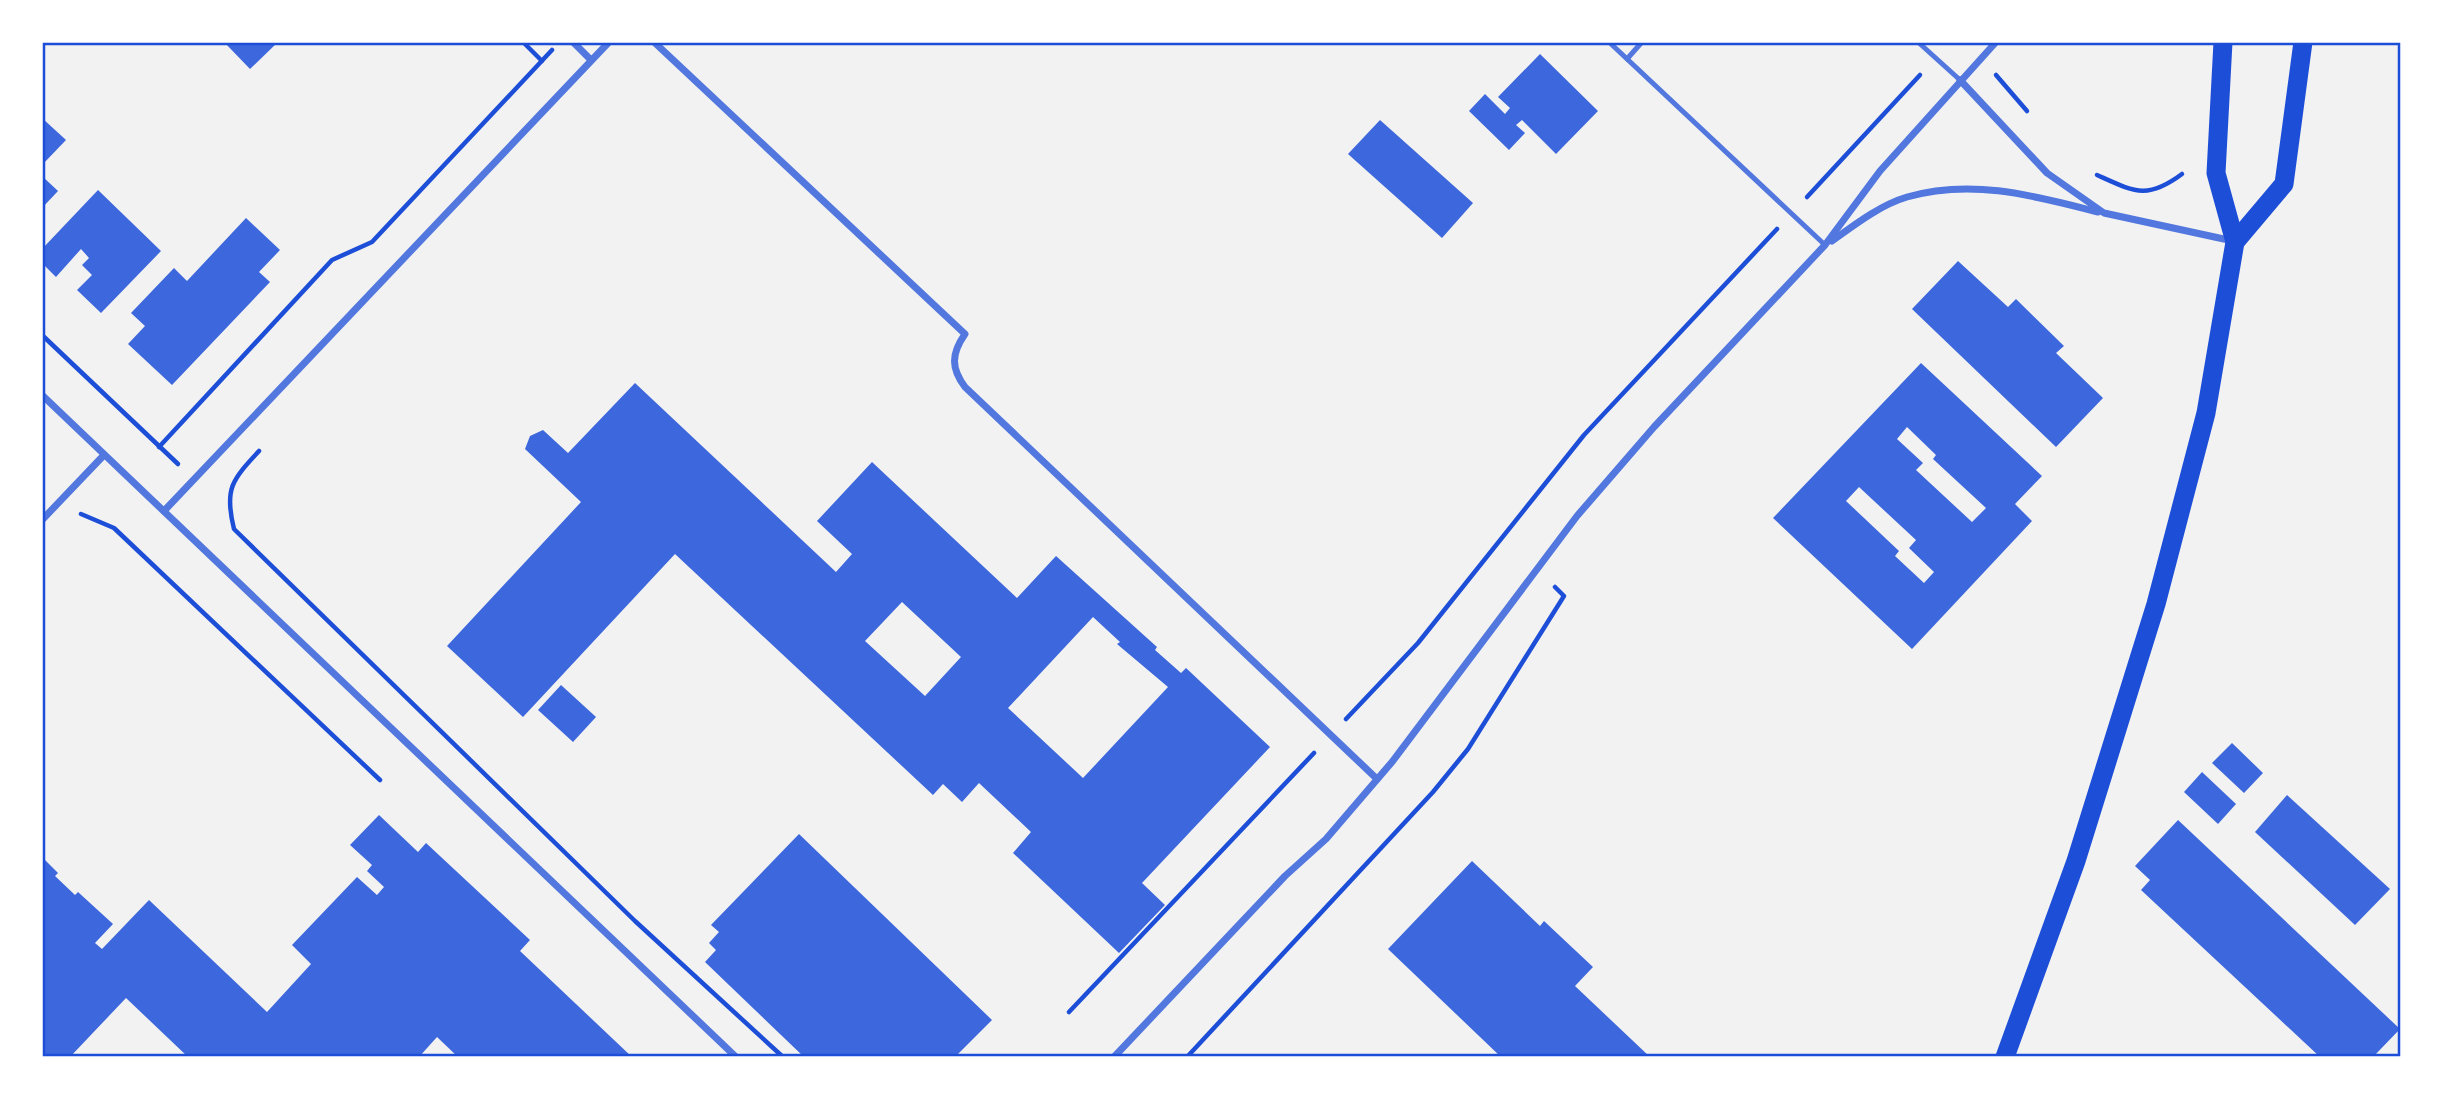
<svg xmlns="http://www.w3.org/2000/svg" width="2443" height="1099" font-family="'Titillium Web',sans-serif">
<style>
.building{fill:#3d67dc;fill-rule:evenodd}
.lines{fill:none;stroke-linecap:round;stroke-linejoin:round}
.path{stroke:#1d4ed8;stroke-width:4.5}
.service{stroke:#5277de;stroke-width:5}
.minor{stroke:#5277de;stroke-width:7}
.trunk{stroke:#1d4ed8;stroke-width:19}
.neatline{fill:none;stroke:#1d4ed8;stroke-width:2.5}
</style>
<rect width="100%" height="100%" fill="#f2f2f2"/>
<!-- building -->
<g class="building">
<path d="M224,42H278L250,69Z"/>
<path d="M1540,54L1598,111L1556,154L1522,120L1516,125L1525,133L1509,150L1469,111L1485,94L1505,114L1510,108L1498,97Z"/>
<path d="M42,118L66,140L42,165Z"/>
<path d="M1380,120L1473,203L1442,238L1348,154Z"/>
<path d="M42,176L58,191L42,208Z"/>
<path d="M98,190L161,251L101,313L77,290L92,275L82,265L89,258L81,249L56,277L42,263V249Z"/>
<path d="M246,218L280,250L259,272L270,282L172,385L128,344L145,326L131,313L174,268L187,281Z"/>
<path d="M1958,261L2008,307L2016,299L2064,346L2056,353L2103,398L2056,447L1912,309Z"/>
<path d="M1921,363L2042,476L2015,504L2032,521L1912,649L1773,518ZM1907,427L1936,455L1933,459L1986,508L1972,522L1916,470L1923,463L1897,439ZM1859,487L1916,540L1909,548L1934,572L1924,583L1895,556L1899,551L1846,501Z"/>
<path d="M635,383L836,572L852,554L817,521L872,462L1017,598L1056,556L1157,647L1155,650L1181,673L1186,668L1270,747L1142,883L1165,905L1119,953L1013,853L1031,832L979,783L962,802L943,784L933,795L675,554L523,717L447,646L581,502L525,449L530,436L543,430L568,453ZM902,602L961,657L925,696L865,641ZM1093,617L1120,642L1117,644L1168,687L1083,778L1008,708Z"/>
<path d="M561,685L596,717L573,742L538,710Z"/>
<path d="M2232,743L2263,773L2244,793L2212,763Z"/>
<path d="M2202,772L2236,804L2218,824L2184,792Z"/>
<path d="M2287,795L2390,889L2355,925L2255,832Z"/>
<path d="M379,815L418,852L426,843L530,940L520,951L632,1057H458L437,1037L419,1057H221L219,1054L188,1057L126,998L70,1057H42V857L58,873L55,876L75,895L78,892L113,924L95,943L102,949L149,900L267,1012L311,964L292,945L357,877L377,895L384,887L367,871L372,865L350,845Z"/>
<path d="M2178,820L2400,1029L2373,1057H2320L2141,890L2150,880L2135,866Z"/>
<path d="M799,834L992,1020L955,1057H804L705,962L716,950L709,943L719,932L711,925Z"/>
<path d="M1472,861L1540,926L1544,921L1593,967L1575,986L1650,1057H1501L1388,949Z"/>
</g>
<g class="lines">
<!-- path -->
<g class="path">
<path d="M523,42L542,61"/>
<path d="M1996,75L2027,111"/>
<path d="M2097,175C2135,192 2147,200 2182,174"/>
<path d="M1807,197L1920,75"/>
<path d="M42,335L178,464"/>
<path d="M159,447L332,260L372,242L552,50"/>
<path d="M259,451C232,480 224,489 234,529L635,921L783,1057"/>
<path d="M81,514L114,528L380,780"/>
<path d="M1346,719L1418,643L1584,435L1777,229"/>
<path d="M1069,1012L1314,753"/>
<path d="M1187,1057L1433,792L1468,749L1564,596L1555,587"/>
</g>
<!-- service -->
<g class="service">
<path d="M1609,42L1825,245"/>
<path d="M1918,42L1960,80"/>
<path d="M1627,59L1642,42"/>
</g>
<!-- minor -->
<g class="minor">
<path d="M573,42L591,60"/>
<path d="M654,42L965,334C951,354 951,368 965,387L1377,779"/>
<path d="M1960,80L2047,173L2104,213L2233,241"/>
<path d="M1832,241C1854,225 1880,205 1907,197C1972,178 2035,196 2098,212"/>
<path d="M42,395L736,1057"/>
<path d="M164,511L609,42"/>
<path d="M42,520L104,455"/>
<path d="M1114,1057L1285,876L1326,839L1392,762L1577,516L1654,427L1825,245L1880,171L1996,42"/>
</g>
<!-- trunk -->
<g class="trunk">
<path d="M2235,242L2284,184L2303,42"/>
<path d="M2005,1057L2076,861L2156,604L2206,413L2235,242L2216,173L2223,42"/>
</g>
</g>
<!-- border -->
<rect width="2443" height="1099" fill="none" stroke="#ffffff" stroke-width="88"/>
<rect x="44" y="44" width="2355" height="1011" class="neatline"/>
</svg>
